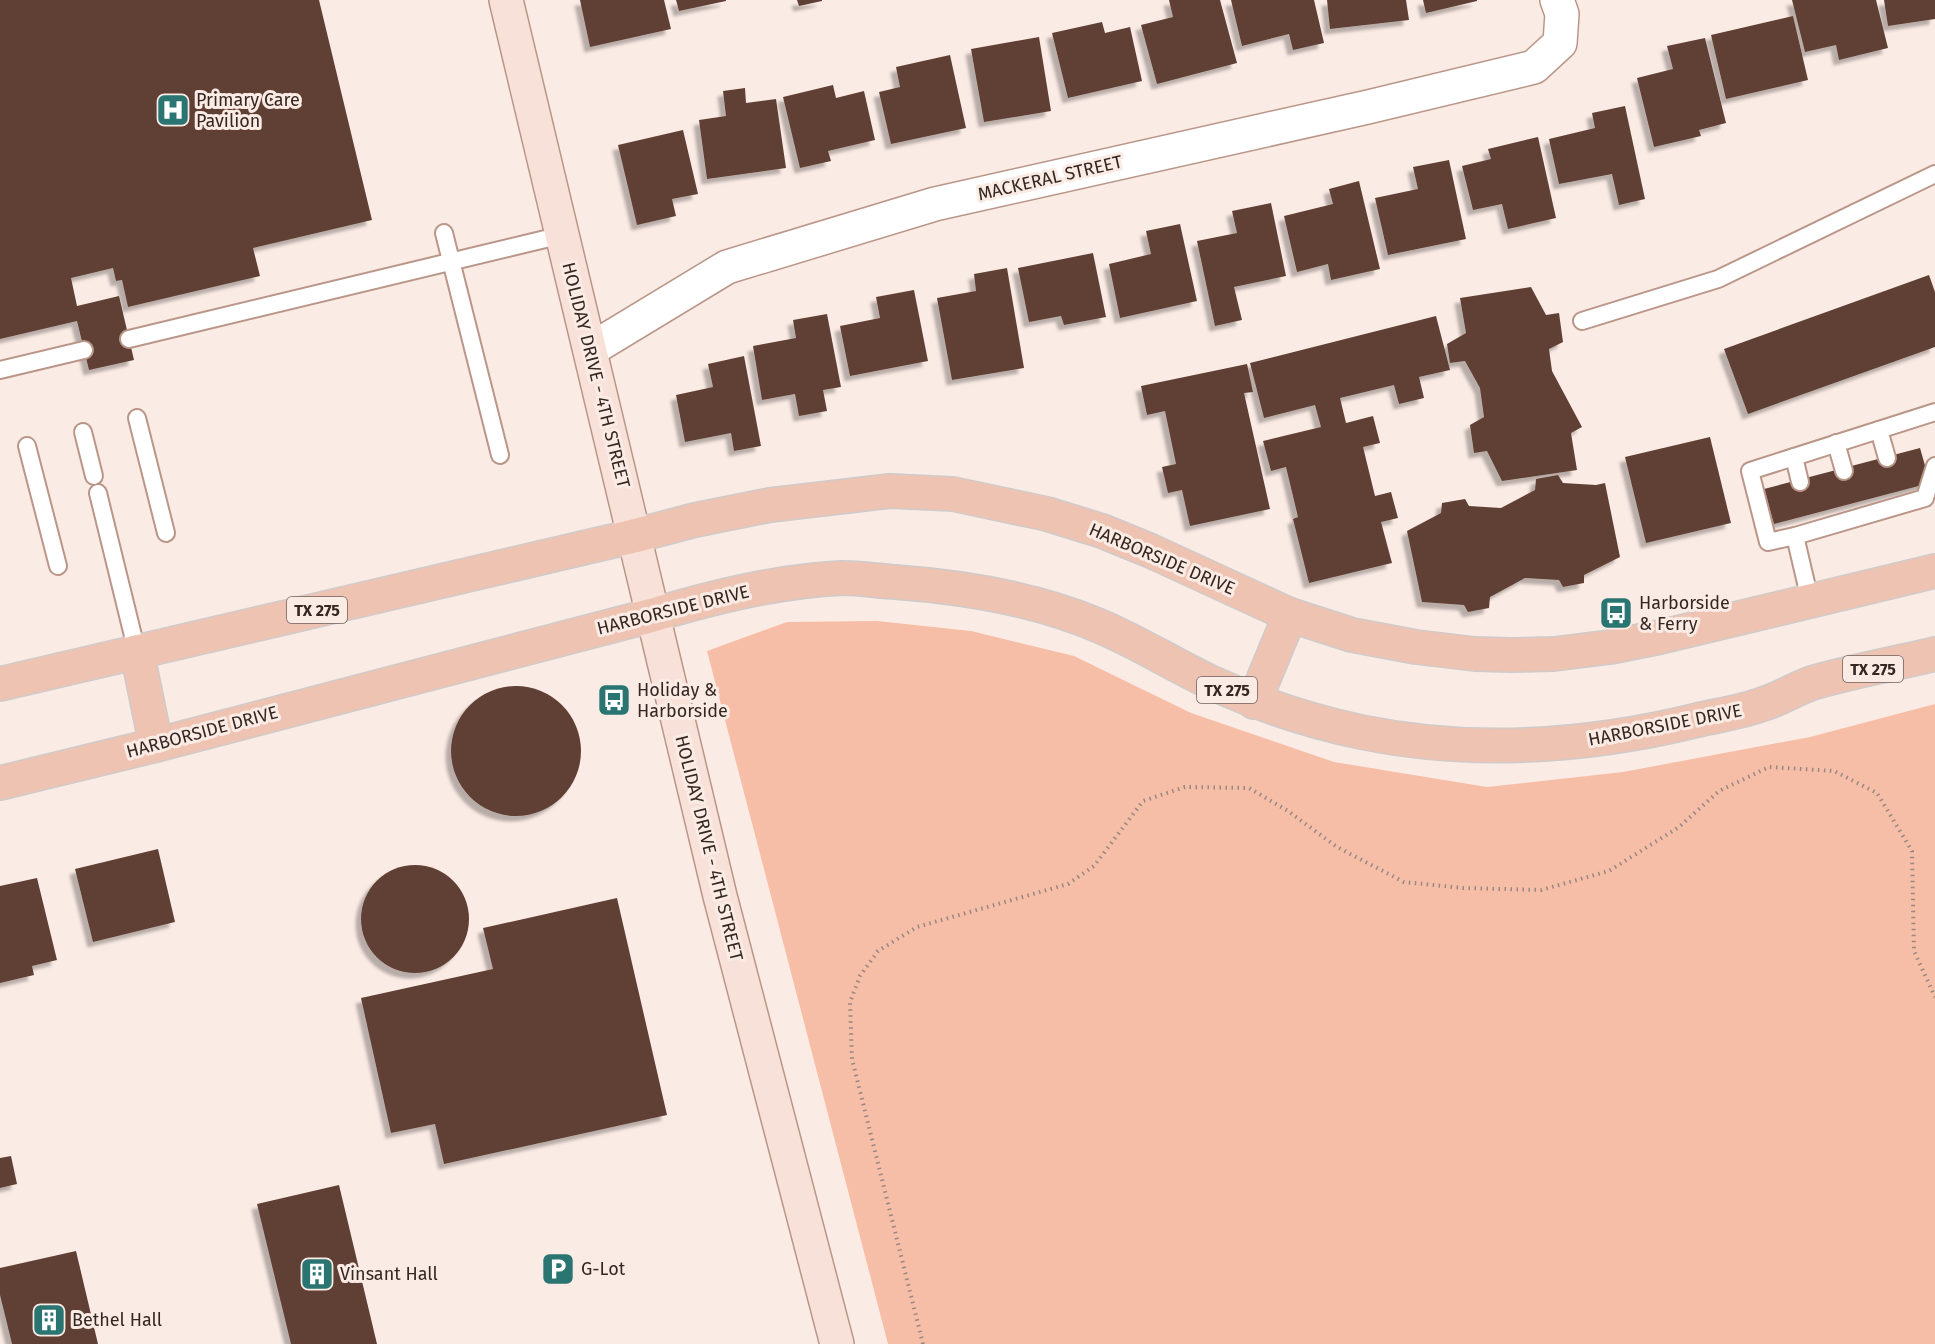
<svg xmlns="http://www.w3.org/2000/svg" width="1935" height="1344" font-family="'Fira Sans',sans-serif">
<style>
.green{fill:#f7bea7}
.building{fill:#604135;filter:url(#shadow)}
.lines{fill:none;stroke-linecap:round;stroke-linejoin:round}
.lane-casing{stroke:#ba9688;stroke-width:20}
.street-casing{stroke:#ba9688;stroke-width:36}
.secondary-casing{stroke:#ba9688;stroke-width:36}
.primary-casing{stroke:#cfcbca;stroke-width:36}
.path{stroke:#978882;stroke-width:4;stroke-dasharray:1.5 4.5;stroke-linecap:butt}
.lane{stroke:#fff;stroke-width:16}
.street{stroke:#fff;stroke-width:33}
.secondary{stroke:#f7e1d8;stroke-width:33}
.primary{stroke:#efc3b1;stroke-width:33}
.labels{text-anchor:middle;stroke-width:6;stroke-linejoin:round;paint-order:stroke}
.shield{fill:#fbebe5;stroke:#70625c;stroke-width:1.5}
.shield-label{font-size:16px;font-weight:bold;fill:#352721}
.poi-label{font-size:18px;fill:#352721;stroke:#fbebe5;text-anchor:start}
.street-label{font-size:18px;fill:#352721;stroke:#fbebe5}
</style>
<defs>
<filter id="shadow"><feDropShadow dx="-5.5" dy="5.5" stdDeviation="1.5" flood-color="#0004"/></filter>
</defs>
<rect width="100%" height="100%" fill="#fbebe5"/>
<!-- green -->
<path class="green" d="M877,621L971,631L1074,656L1191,713L1334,762L1487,787L1623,772L1810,737L1935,704V1344H888L707,651L787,622Z"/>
<!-- building -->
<g class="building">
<path d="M0,0H319L372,220L253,248L260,276L128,307L122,280L116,281L113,268L71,278L77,306L119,296L134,360L89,370L77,321L0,339Z"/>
<path d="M580,0H664L671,29L590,47Z"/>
<path d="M676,0H726V1L679,11Z"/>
<path d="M797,0H822V1L799,6Z"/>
<path d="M1169,0H1220L1237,63L1157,84L1141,25L1173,17Z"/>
<path d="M1231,0H1314L1324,43L1293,50L1289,34L1242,46Z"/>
<path d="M1327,0H1406L1409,20L1330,29Z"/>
<path d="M1423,0H1477V1L1426,13Z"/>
<path d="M1792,0H1876L1888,48L1839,60L1836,45L1805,52Z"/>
<path d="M1884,0H1935V19L1888,26Z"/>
<path d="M1793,16L1808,80L1726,99L1711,35Z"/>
<path d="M1102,22L1105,33L1130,27L1142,81L1068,98L1052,33Z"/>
<path d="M1039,37L1051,111L984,122L971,49Z"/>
<path d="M1705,38L1726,123L1699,130L1701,136L1654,147L1637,78L1673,69L1667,46Z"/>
<path d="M950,55L966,128L891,144L879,92L900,87L896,67Z"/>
<path d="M833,85L836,98L864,91L875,140L828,151L831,161L800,168L783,97Z"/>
<path d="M745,88L746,103L776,99L786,168L707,179L699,120L726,116L723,91Z"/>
<path d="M1625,106L1645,199L1619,205L1612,174L1559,184L1549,139L1595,128L1592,113Z"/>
<path d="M683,130L698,194L672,199L676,216L637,225L618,145Z"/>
<path d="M1538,137L1556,218L1508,229L1502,204L1473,210L1462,166L1491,159L1488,149Z"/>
<path d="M1449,160L1466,239L1388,255L1375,198L1418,189L1413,167Z"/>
<path d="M1359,181L1380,269L1331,280L1328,264L1297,272L1284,216L1333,204L1329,189Z"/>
<path d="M1271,203L1286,276L1234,287L1242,320L1215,326L1197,241L1237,233L1232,211Z"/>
<path d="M1180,224L1197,301L1120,318L1109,264L1151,254L1146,231Z"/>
<path d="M1093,253L1106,317L1064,325L1061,316L1029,322L1018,268Z"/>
<path d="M1007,268L1024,368L952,380L937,298L976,291L974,274Z"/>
<path d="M1929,275L1935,292V347L1748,414L1724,349Z"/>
<path d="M1531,287L1546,315L1559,313L1563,342L1549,349L1552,371L1582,427L1571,433L1577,470L1502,481L1487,451L1474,453L1470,425L1484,417L1480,388L1465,361L1450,363L1447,344L1466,333L1460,298Z"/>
<path d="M914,290L928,361L850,376L840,326L880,318L876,297Z"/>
<path d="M827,314L841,387L823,390L827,411L799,416L795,394L762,400L753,346L796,338L793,320Z"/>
<path d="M1436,316L1450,370L1419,377L1424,398L1399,404L1394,385L1340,398L1346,423L1373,416L1380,443L1363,447L1375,496L1391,492L1398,518L1381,522L1392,563L1309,583L1293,519L1298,517L1286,467L1271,471L1263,441L1321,427L1315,405L1264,418L1250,363Z"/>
<path d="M744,356L761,446L734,451L731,433L685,442L676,395L713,387L708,364Z"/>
<path d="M1247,364L1253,392L1244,393L1270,509L1190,526L1182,490L1168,493L1162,467L1176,464L1165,411L1147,415L1141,386Z"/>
<path d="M1710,437L1731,523L1646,543L1625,457Z"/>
<path d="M1920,448L1930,483L1774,524L1764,489Z"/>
<path d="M1558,475L1563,483L1596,485L1605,483L1620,557L1584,575V583L1563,587L1559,580L1525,578L1490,597L1489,608L1468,612L1464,605L1422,602L1407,531L1441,513L1442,503L1465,499L1469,506L1501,508L1535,490L1536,479Z"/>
<circle cx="516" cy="751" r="65"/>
<path d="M158,849L175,922L93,942L75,869Z"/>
<circle cx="415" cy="919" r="54"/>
<path d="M37,878L57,960L32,966L34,975L0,983V886Z"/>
<path d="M617,898L667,1115L444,1164L435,1124L391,1133L361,998L493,969L483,928Z"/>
<path d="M11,1156L17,1184L0,1188V1158Z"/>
<path d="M339,1185L377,1344H291L257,1204Z"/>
<path d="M76,1251L98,1344H12L0,1295V1268Z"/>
</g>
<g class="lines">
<defs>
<g id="lane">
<path d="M444,233L500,455"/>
<path d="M1582,321L1718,279L1935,174"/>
<path d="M129,339L562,235"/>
<path d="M0,370L84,350"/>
<path d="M137,418L166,533"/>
<path d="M1879,430L1887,458"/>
<path d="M83,432L94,476"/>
<path d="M1836,443L1844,471"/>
<path d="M27,446L58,566"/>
<path d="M1794,457L1800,482"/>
<path d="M98,493L137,652"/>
<path d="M1795,536L1925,498L1935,466"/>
<path d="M1810,600L1795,536L1768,542L1750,471L1935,412"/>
</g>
<path id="street" d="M590,350L727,267L935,204L1368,107L1534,67L1560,43L1562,14L1557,0"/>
<path id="secondary" d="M506,0L720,896L837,1344"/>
<g id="primary">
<path d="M137,652L156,745"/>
<path d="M0,684L634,536L695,520L770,505L890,491L953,494L1047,514L1102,531L1151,551L1290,615L1352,635L1416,647L1475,654L1511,655L1554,654L1610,647L1660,637L1935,571"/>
<path d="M1254,702L1290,615"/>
<path d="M0,783L156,745L653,615C714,597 778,581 842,578C860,578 878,581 895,582C964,587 1033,598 1097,625C1136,641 1172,664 1210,682C1258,704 1309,721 1361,732C1473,755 1588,747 1698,720C1719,715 1742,712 1763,704C1780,699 1795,689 1812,683C1852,671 1894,664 1935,654"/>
</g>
</defs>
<!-- lane casing -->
<use href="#lane" class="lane-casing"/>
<!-- street casing -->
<use href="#street" class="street-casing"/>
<!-- secondary casing -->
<use href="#secondary" class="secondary-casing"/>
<!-- primary casing -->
<use href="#primary" class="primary-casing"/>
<!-- path -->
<path class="path" d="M923,1344L852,1059L850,1002L860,976L878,951L917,927L1068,884L1094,866L1143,801L1185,787L1249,788L1288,811L1337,847L1404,882L1463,888L1541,890L1609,871L1679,827L1719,791L1769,767L1834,771L1877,793L1912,851L1914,951L1935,997"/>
<!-- lane -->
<use href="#lane" class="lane"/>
<!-- street -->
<use href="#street" class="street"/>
<!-- secondary -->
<use href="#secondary" class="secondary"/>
<!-- primary -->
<use href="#primary" class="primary"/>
</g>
<!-- icons -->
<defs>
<symbol id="hospital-square" viewBox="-11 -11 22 22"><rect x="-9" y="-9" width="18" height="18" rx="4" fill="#2a7472" stroke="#fbebe5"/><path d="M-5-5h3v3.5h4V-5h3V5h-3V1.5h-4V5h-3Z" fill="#fff"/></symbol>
<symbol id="bus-square" viewBox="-11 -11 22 22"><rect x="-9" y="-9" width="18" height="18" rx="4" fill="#2a7472" stroke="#fbebe5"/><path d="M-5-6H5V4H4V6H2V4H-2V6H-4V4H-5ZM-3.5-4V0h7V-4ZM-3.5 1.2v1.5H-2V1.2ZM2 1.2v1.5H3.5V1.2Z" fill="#fff"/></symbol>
<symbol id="parking-square" viewBox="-11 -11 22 22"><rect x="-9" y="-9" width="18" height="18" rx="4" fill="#2a7472" stroke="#fbebe5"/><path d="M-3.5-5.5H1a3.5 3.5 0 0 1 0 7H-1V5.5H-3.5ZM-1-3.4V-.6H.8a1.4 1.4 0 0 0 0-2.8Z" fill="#fff"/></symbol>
<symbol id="building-square" viewBox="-11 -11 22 22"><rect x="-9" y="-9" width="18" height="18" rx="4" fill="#2a7472" stroke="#fbebe5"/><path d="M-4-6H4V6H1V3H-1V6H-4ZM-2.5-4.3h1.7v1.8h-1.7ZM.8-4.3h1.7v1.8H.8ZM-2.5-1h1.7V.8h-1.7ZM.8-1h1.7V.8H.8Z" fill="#fff"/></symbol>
</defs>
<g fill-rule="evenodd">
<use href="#hospital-square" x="154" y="91" width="38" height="38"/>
<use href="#bus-square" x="1597" y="594" width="38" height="38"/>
<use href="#bus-square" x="595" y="681" width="38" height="38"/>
<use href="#parking-square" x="539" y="1250" width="38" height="38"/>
<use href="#building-square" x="298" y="1255" width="38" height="38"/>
<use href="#building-square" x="30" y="1301" width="38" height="38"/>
</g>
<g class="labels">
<!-- shield labels -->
<g class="shield">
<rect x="287" y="597" width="60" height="26" rx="4.5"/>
<rect x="1843" y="656" width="60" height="26" rx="4.5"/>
<rect x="1197" y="677" width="60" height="26" rx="4.5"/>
</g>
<g class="shield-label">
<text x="317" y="616">TX 275</text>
<text x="1873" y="675">TX 275</text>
<text x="1227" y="696">TX 275</text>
</g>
<!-- poi labels -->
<g class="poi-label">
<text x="196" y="106">Primary Care<tspan x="196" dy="21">Pavilion</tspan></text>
<text x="1639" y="609">Harborside<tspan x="1639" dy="21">&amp; Ferry</tspan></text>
<text x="637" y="696">Holiday &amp;<tspan x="637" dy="21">Harborside</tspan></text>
<text x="581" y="1275">G-Lot</text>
<text x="340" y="1280">Vinsant Hall</text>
<text x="72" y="1326">Bethel Hall</text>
</g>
<!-- street labels -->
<g class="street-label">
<text transform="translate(1050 178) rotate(-13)" y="6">MACKERAL STREET</text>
<text transform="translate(596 375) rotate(76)" y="6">HOLIDAY DRIVE - 4TH STREET</text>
<text transform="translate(1162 559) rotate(23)" y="6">HARBORSIDE DRIVE</text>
<text transform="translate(673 610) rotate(-14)" y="6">HARBORSIDE DRIVE</text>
<text transform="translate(1665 725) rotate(-11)" y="6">HARBORSIDE DRIVE</text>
<text transform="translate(202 732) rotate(-15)" y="6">HARBORSIDE DRIVE</text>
<text transform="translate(709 848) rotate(76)" y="6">HOLIDAY DRIVE - 4TH STREET</text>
</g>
</g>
</svg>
